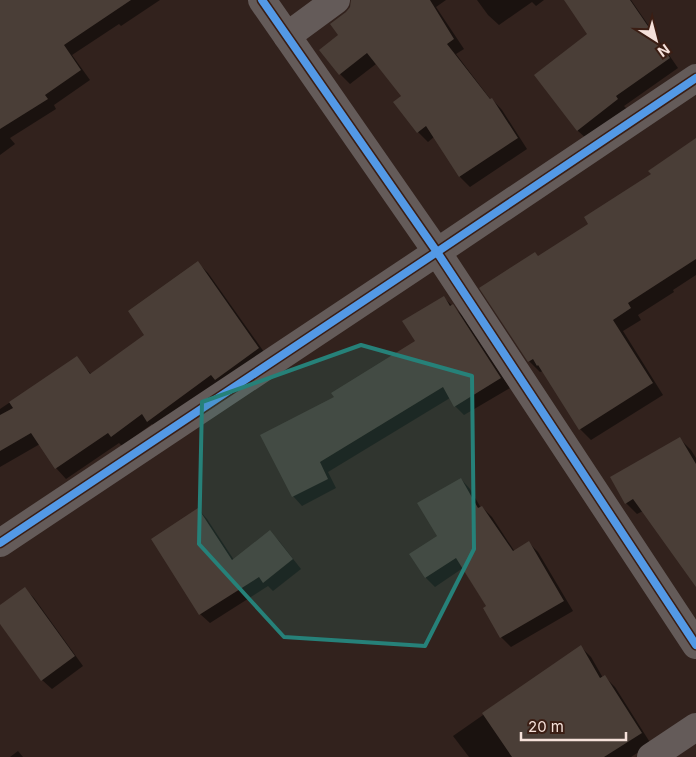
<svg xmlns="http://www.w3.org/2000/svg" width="696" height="757" font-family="Inter,sans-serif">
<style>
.shadow{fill:#0007}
.building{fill:#4a3e37}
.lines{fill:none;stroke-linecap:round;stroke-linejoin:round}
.street{stroke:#645b59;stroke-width:28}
.cycleway-casing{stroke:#3b1e14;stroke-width:11}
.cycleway{stroke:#5399e6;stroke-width:8}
.marked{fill:#268179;fill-opacity:0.2;stroke:#268179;stroke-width:4;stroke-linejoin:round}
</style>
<rect width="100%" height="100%" fill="#32221d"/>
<!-- shadow -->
<g class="shadow">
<path d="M0,0H160L121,26L119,24L72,55L90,80L54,105L56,109L10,138L15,144L0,155Z"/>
<path d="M353,0H446L436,7L464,49L456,54L491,100L492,99L502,110L527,149L470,187L460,177L434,137L428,142L418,132L395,103L403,97L376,64L350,84L340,74L321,50L339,36L346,14L351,7Z"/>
<path d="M477,0H544L536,6L532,2L499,25L488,15Z"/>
<path d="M581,0H631L678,68L624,106L627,109L588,140L578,131L535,75L588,34Z"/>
<path d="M696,140V275L673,290L674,292L638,315L641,320L623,331L663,395L591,440L580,429L543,371L540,372L529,361L539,257L590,224Z"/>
<path d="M198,263L208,273L269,359L158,431L152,424L122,446L119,443L66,479L56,468L40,444L0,467V409L76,358L92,375L146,335Z"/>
<path d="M444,298L462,315L510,388L464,415L455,406L450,398L328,472L336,488L302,506L293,496L336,398L417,342Z"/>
<path d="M680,439L691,450L696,458V572L643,511L637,514L626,503Z"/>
<path d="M461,479L470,489L481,508L482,507L492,517L515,552L529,543L538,552L573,611L511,647L501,637L484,608L487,607L463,568L435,587L426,578L410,555L439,536Z"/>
<path d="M198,509L207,519L234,560L270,532L279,541L301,569L273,591L268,586L210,623L200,614Z"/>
<path d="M25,589L34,598L83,666L52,689L42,680L0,622V607Z"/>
<path d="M581,647L591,657L603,678L605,677L615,687L651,744L631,757H469L453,736Z"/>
<path d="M18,751L23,757H10Z"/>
</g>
<!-- building -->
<g class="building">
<path d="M0,0H131L64,45L81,70L45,95L48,99L0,129Z"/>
<path d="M351,0H430L454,39L447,44L490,99L492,98L518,138L459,177L426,126L417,133L393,102L401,96L367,53L339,75L319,50L338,35L330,24L346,12L350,7Z"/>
<path d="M564,0H630L670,58L616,96L618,99L577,131L534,75L587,34Z"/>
<path d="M696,138V259L628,303L631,308L613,320L653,383L579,430L538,365L537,366L533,359L528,362L479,288L535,252L538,256L588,224L584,217L651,174L648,171Z"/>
<path d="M198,261L259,348L215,380L211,375L147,422L142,414L111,437L108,433L55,469L31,433L0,451V415L13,408L9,402L77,356L90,374L144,335L128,311Z"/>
<path d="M444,296L450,306L453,304L501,378L454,407L443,387L320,462L328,479L292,497L260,435L334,397L331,393L415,341L402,321Z"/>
<path d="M680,437L696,464V587L633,499L625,504L610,477Z"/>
<path d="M461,478L478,508L482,506L513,551L529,541L564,601L500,638L483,608L486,606L456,558L425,578L409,554L437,536L417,503Z"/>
<path d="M198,508L232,560L270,530L293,559L263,583L259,577L199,615L151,539Z"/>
<path d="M25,587L75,656L41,681L0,624V605Z"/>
<path d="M581,645L600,678L605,675L642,733L604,757H512L482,713Z"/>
</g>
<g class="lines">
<!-- street -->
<g class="street">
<path d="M262,0L437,252L696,78"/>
<path d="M287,36L336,0"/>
<path d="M0,543L437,252L696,645"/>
<path d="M651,757L696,727"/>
</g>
<defs>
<g id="cycleway">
<path d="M262,0L437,252L696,78"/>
<path d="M0,543L437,252L696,645"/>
</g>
</defs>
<!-- cycleway casing -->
<use href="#cycleway" class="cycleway-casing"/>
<!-- cycleway -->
<use href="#cycleway" class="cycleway"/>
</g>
<!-- marked area -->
<path class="marked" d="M361,345L472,376L474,549L425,646L284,637L199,544L202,402Z"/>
<!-- north arrow -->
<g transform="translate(656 40) rotate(144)" stroke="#3b1e14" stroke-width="4" paint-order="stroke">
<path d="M0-4L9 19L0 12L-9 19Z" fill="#f5e1da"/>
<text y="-8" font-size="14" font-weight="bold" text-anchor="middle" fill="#f5e1da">N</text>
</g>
<!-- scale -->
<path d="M521 732v8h105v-8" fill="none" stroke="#f5e1da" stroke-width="2.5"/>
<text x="528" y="732" font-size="15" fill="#f5e1da" stroke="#3b1e14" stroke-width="4" paint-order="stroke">20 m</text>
</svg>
